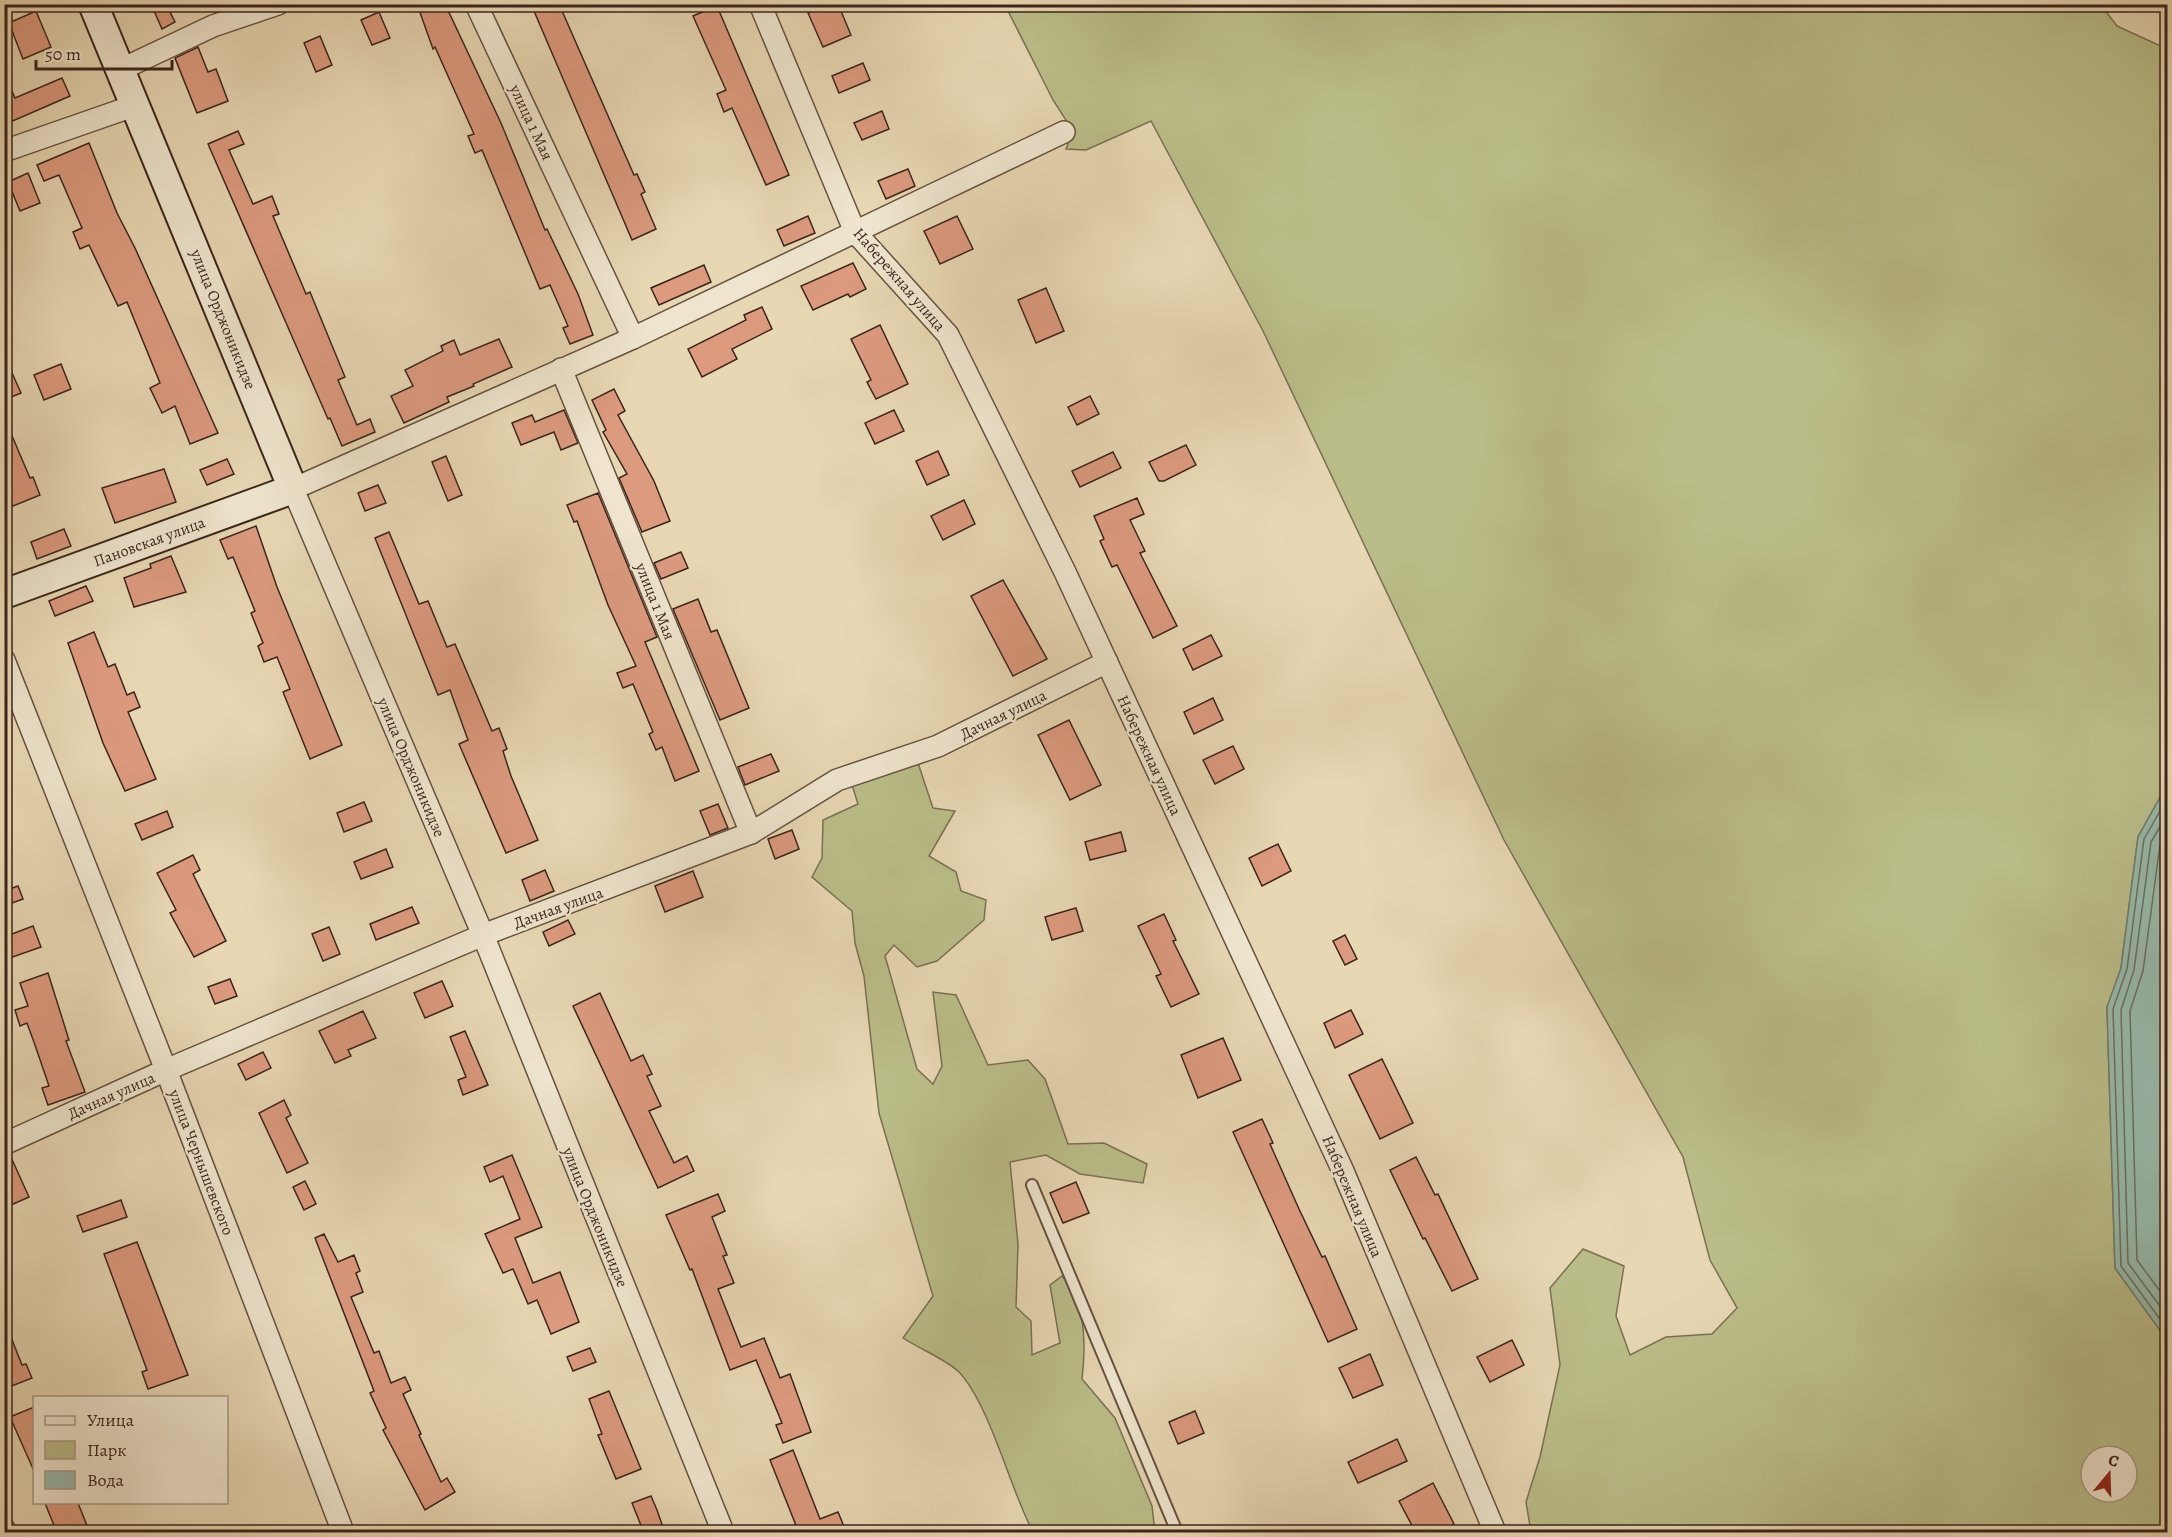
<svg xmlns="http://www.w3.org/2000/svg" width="2172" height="1537" font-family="Alegreya,serif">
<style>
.green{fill:#babd89;stroke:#7a7152;stroke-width:1.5;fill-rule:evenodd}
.water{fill:#97baab;stroke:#727e71;stroke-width:1.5}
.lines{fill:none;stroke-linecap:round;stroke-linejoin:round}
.shore{stroke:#697063;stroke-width:1.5}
.building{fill:#dc9a7f;stroke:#3b251b;stroke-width:1.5}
.service-casing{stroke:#665241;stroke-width:14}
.minor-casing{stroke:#665241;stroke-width:24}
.secondary-casing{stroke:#3b251b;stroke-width:32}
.service{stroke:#efe5ce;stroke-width:10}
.minor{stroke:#efe5ce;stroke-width:21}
.secondary{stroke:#efe5ce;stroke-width:28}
.labels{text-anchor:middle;stroke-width:4.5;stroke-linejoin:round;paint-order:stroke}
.street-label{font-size:16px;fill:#3b251b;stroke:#efe5ce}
</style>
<rect width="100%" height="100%" fill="#e7d7b3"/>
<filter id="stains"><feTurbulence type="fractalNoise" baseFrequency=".00333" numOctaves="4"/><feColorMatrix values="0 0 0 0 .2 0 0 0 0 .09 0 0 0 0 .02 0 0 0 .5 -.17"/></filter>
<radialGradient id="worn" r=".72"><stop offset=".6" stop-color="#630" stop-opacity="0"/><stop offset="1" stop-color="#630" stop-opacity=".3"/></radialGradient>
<!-- green -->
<g class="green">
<path d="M2100,4L2117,26L2167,49V785L2138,837L2121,968L2107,1007L2115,1268L2167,1340V1532H1531L1526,1502L1540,1457L1560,1365L1550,1288L1583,1249L1624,1266L1616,1316L1630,1355L1666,1337L1712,1334L1737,1308L1710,1260L1683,1157L1504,840L1263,331L1151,121L1086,150L1066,149L1073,131L1053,100L1005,5ZM2091,1456H2127V1492H2091Z"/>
<path d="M918,763L933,808L955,811L929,856L956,872L961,891L986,900L984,920L937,961L917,967L894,945L885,956L917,1069L933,1084L942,1066L933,992L956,995L988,1065L1028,1060L1045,1079L1068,1144L1104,1143L1147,1164L1143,1183L1080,1174L1046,1155L1010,1162L1018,1244L1016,1307L1031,1321L1032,1355L1060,1343L1050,1285L1062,1276C1086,1302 1086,1346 1082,1379L1115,1418L1152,1506L1155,1532H1033C1010,1489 990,1405 959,1372C947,1360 918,1348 903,1338L933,1296L879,1113L864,976L855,943L852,911L812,877L822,858L823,820L858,804L852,785Z"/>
</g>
<!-- water -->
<path class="water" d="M2167,785L2168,1340H2167L2115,1268L2107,1007L2121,968L2138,837Z"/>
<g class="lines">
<!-- shore -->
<g class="shore">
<path d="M2168,797L2144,839L2127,969L2113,1009L2121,1266L2168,1330"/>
<path d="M2168,813L2151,842L2134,970L2121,1010L2128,1263L2168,1317"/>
<path d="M2168,831L2160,845L2143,971L2130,1011L2137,1260L2168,1302"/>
</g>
</g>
<!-- building -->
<g class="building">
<path d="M151,4H166L175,22L162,29Z"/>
<path d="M417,4H445L501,123L545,230L547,229L578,294L593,335L570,344L563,328L568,326L550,285L540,289L482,150L475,153L468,136L474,134L435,47L433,49Z"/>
<path d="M531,4H559L634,175L637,174L645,192L641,194L656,229L632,240Z"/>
<path d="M828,4H838L851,35L823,47L808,13Z"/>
<path d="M717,6L789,175L766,185L732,108L724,112L717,94L726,90L693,16Z"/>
<path d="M36,11L51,47L23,59L9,23Z"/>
<path d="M379,12L390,38L372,45L361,20Z"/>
<path d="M320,36L332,65L316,72L304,43Z"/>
<path d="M198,47L208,72L216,69L228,101L197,113L175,58Z"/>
<path d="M863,63L870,80L839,93L832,76Z"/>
<path d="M4,73L15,98L62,78L70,96L8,123L4,115Z"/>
<path d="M882,111L889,129L862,140L854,123Z"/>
<path d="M238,131L244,144L229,150L253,204L272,196L279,214L273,216L306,294L310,292L345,377L338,380L357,425L370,419L375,432L342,446L330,418L328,419L208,144Z"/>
<path d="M89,143L117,213L135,248L218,433L190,444L175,406L162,413L150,388L160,383L127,302L118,306L89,245L80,249L73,232L82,228L59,175L44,181L37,165Z"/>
<path d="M908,169L915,186L886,199L878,181Z"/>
<path d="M28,173L40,203L20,211L8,182Z"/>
<path d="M808,216L815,233L784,246L777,230Z"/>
<path d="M957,216L973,249L940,264L924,231Z"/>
<path d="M853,263L866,289L850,297L848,294L813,310L801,286Z"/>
<path d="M704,265L711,282L659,305L651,288Z"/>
<path d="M1046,288L1064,331L1036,343L1018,300Z"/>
<path d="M762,307L772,329L732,349L737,359L702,377L688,349L746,320L744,315Z"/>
<path d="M880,325L908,384L876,399L867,382L871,380L851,339Z"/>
<path d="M499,339L512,367L473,384L474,386L447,397L449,402L404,423L391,396L413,386L405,370L443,351L441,346L454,340L460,355Z"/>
<path d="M4,355L21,393L4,400Z"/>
<path d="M61,364L71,389L44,400L34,375Z"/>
<path d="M614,389L625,411L618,415L654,481L670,521L642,532L619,478L627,474L603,432L606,430L592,400Z"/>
<path d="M1090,396L1099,414L1077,425L1068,407Z"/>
<path d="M564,410L578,443L561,450L554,432L521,445L512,423L532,415L535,422Z"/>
<path d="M894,410L904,431L875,444L865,423Z"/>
<path d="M4,417L30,478L33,477L40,495L13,506L4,487Z"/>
<path d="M1186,445L1196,465L1164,481H1159L1149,462Z"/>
<path d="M938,451L949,475L927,485L916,461Z"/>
<path d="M1113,452L1121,468L1080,487L1072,471Z"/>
<path d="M446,456L462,495L448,501L432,462Z"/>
<path d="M227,459L234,474L207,485L200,470Z"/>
<path d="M164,469L176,502L115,523L102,488Z"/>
<path d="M378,485L386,503L365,511L358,493Z"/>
<path d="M598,493L657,637L645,642L699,771L675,781L662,747L656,750L649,734L653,732L633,684L623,688L617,673L636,666L608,605L577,521L574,522L567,505Z"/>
<path d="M1137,498L1144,514L1130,520L1145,551L1140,553L1177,626L1153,638L1117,565L1112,567L1100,541L1104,539L1094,516Z"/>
<path d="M964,500L975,524L943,540L931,516Z"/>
<path d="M256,526L277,587L342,745L310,759L283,692L290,689L277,657L264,662L258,646L263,643L251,613L255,611L233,557L228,559L220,540Z"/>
<path d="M64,529L71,546L37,559L31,542Z"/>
<path d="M389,532L419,604L428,601L447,647L455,644L492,731L499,728L507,749L503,751L511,776L538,840L506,853L459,744L468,740L450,690L438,695L375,538Z"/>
<path d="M681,552L688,568L661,579L654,563Z"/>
<path d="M171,556L186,592L134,607L124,578L151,568L150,564Z"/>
<path d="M1003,580L1047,659L1013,676L971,596Z"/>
<path d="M86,586L93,601L55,616L49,601Z"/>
<path d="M698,599L711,632L717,630L749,708L720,720L673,609Z"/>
<path d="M94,632L108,667L115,664L127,695L134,692L140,707L128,712L156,779L125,791L103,743L68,643Z"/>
<path d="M1211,635L1222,656L1193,670L1183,649Z"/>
<path d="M1213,698L1223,720L1194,734L1184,712Z"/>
<path d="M1069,720L1101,785L1070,800L1038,735Z"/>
<path d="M1233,746L1244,769L1215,784L1203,760Z"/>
<path d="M771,754L779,771L745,785L738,767Z"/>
<path d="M364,802L372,821L344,832L337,813Z"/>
<path d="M718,804L728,828L710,835L700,811Z"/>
<path d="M167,811L173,827L142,840L135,824Z"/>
<path d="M792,830L799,849L775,859L768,839Z"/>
<path d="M1121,832L1126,851L1090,860L1085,842Z"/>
<path d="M1278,844L1291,871L1262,886L1249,858Z"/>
<path d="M386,849L393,867L361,879L354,862Z"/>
<path d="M193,855L200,870L193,874L226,941L194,957L170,913L176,910L157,873Z"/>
<path d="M545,870L554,891L530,901L522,880Z"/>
<path d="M693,871L703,897L665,912L655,886Z"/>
<path d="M18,886L23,899L4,906V891Z"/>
<path d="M412,907L419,923L376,940L370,924Z"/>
<path d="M1076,908L1083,931L1052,940L1045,917Z"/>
<path d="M1164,914L1176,940L1173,941L1199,994L1171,1007L1156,976L1161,974L1138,926Z"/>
<path d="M568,920L575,934L549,946L543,932Z"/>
<path d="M33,926L41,947L4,960V937Z"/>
<path d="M329,927L340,954L323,961L312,934Z"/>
<path d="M1345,935L1357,959L1345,965L1333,941Z"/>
<path d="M48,973L69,1040L66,1041L85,1092L48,1105L42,1088L49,1086L35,1045L27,1023L20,1026L15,1010L28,1006L20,983Z"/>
<path d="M230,979L237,996L215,1004L208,987Z"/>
<path d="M442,981L453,1006L425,1018L414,993Z"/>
<path d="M600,993L631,1061L643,1055L652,1074L647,1076L661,1106L649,1111L674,1163L687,1156L694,1171L658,1188L573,1006Z"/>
<path d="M1351,1010L1363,1034L1335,1048L1324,1023Z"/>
<path d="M363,1011L376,1038L348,1050L351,1056L335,1063L319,1031Z"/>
<path d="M465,1031L488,1085L463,1095L458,1080L466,1077L450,1037Z"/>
<path d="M1223,1038L1241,1080L1198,1098L1181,1055Z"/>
<path d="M263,1052L271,1068L246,1080L238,1064Z"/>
<path d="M1382,1059L1413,1123L1380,1139L1349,1075Z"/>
<path d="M284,1100L291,1115L286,1118L308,1163L287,1173L259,1113Z"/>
<path d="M1262,1119L1273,1143L1270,1144L1299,1209L1322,1257L1325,1256L1357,1329L1328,1342L1233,1132Z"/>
<path d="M10,1155L29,1197L4,1208V1156Z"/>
<path d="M512,1155L542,1227L515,1238L533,1283L560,1272L579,1322L551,1334L537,1300L528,1304L513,1269L503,1273L485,1234L520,1219L503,1176L490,1182L484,1167Z"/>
<path d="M1416,1157L1435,1195L1438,1194L1478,1279L1452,1291L1425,1238L1423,1239L1390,1170Z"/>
<path d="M305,1181L316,1204L304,1210L293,1187Z"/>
<path d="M1076,1182L1089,1213L1063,1223L1050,1193Z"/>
<path d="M718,1194L725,1211L712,1217L727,1255L723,1256L734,1283L718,1289L741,1347L764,1338L780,1378L790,1374L811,1432L783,1443L776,1425L782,1423L756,1360L730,1370L692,1269L690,1270L666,1215Z"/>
<path d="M121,1200L127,1217L83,1232L77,1216Z"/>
<path d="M324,1234L338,1262L354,1255L360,1271L356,1273L363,1292L351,1297L374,1353L379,1351L391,1383L405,1377L411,1390L403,1394L421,1434L419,1435L441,1482L447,1478L455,1492L425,1510L383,1430L386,1428L370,1393L374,1391L315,1238Z"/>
<path d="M137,1242L188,1375L148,1389L142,1372L147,1370L104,1254Z"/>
<path d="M5,1322L22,1365L26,1364L32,1378L4,1389Z"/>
<path d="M1512,1340L1524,1365L1490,1382L1477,1357Z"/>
<path d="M590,1348L596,1362L573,1371L567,1357Z"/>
<path d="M1370,1354L1383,1385L1353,1398L1339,1368Z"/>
<path d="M609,1391L641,1469L616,1479L598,1435L602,1434L589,1399Z"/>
<path d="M34,1407V1471L10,1417Z"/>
<path d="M1195,1411L1204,1433L1178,1444L1169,1422Z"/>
<path d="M1397,1439L1407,1461L1358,1483L1348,1462Z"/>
<path d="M793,1450L820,1519L838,1512L845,1529L835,1533H787L797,1528L770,1460Z"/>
<path d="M1433,1483L1454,1524L1437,1533H1416L1399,1501Z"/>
<path d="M651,1496L657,1510L665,1533H644L632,1503Z"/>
<path d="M45,1503H78L90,1533H57Z"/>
</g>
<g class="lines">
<defs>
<path id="service" d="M1032,1185L1177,1532"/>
<g id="minor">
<path d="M476,4L633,338"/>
<path d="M760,4L855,232L948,335L1065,572L1343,1171L1495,1532"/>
<path d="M122,69L213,26L278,4"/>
<path d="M4,151L136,105"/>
<path d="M561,369L751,833"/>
<path d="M4,660L166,1070L343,1532"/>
<path d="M4,1144L166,1070L483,935L751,833L837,780L938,746L1107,662"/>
<path d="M4,1529L6,1532"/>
<path d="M723,1532L483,935L293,489L633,338L1064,132"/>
</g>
<path id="secondary" d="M4,594L293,489L93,4"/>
</defs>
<!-- service casing -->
<use href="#service" class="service-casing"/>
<!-- minor casing -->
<use href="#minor" class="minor-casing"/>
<!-- secondary casing -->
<use href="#secondary" class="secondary-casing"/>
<!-- service -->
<use href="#service" class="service"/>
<!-- minor -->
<use href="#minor" class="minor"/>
<!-- secondary -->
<use href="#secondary" class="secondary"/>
</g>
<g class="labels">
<!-- street labels -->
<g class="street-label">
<text transform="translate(532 122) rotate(65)" y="6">улица 1 Мая</text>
<text transform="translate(900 279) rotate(49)" y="6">Набережная улица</text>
<text transform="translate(224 319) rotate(68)" y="6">улица Орджоникидзе</text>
<text transform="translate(149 541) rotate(-20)" y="6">Пановская улица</text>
<text transform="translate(656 601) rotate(68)" y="6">улица 1 Мая</text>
<text transform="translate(1003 714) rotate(-26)" y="6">Дачная улица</text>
<text transform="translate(1150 755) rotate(65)" y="6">Набережная улица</text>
<text transform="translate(412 767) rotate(67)" y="6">улица Орджоникидзе</text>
<text transform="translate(558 907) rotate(-20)" y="6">Дачная улица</text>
<text transform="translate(111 1095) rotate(-24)" y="6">Дачная улица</text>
<text transform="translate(202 1162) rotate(69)" y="6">улица Чернышевского</text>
<text transform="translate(1353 1196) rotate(67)" y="6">Набережная улица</text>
<text transform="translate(596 1217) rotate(68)" y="6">улица Орджоникидзе</text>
</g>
</g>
<!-- margin -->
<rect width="2172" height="1537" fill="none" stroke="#e7d7b3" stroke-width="24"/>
<rect x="6" y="6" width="2160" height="1525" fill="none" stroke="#3b251b" stroke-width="3"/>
<rect x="12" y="12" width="2148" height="1513" fill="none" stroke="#3b251b" stroke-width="1.5"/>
<!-- legend -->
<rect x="33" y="1396" width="195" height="108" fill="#efe5ce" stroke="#a79886" stroke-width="1.5"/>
<rect x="45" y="1416" width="30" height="9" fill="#efe5ce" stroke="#a79886" stroke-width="1.5"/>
<text x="87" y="1426" font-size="18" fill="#3b251b">Улица</text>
<rect x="45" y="1441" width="30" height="18" fill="#babd89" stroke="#a79886" stroke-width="1.5"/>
<text x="87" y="1456" font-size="18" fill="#3b251b">Парк</text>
<rect x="45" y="1471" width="30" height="18" fill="#97baab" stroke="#a79886" stroke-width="1.5"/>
<text x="87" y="1486" font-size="18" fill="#3b251b">Вода</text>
<!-- north arrow -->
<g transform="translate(2109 1474) rotate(19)"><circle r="28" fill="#efe5ce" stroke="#a79886" stroke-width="1.5"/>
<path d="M0-4.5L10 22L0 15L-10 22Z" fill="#8f2418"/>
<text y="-9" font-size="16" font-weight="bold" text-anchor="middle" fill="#3b251b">С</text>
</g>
<!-- scale -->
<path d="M36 60v9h136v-9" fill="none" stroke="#3b251b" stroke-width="3"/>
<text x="45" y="60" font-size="18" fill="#3b251b" stroke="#efe5ce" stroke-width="4.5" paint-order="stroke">50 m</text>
<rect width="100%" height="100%" filter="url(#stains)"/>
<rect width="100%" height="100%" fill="url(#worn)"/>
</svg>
